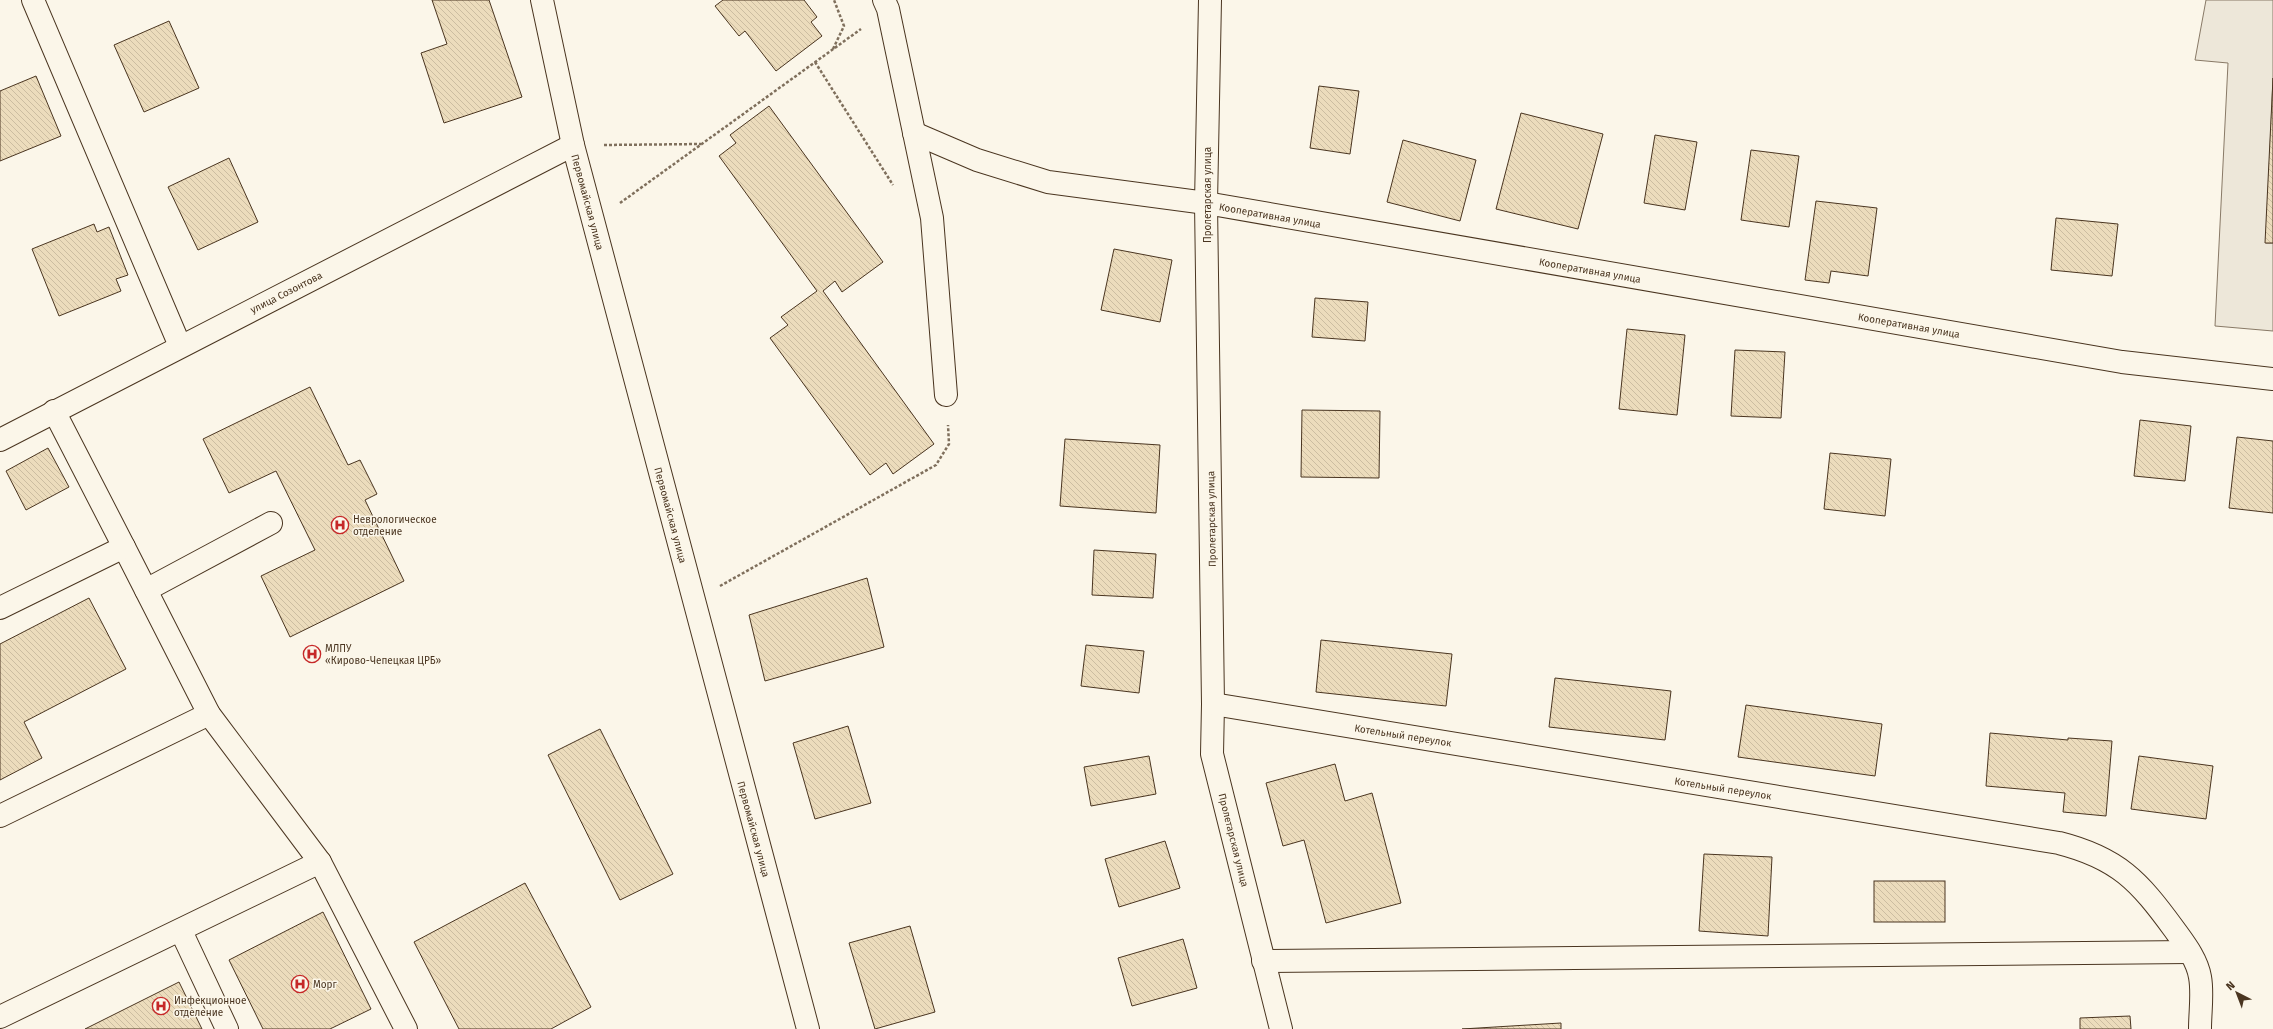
<svg xmlns="http://www.w3.org/2000/svg" width="2273" height="1029" font-family="'Fira Sans',sans-serif">
<style>
.parking{fill:#ede7d9;stroke:#887966}
.building{fill:url(#building-back-hatch);stroke:#4a3520}
.lines{fill:none;stroke-linecap:round;stroke-linejoin:round}
.minor-casing{stroke:#4a3520;stroke-width:24}
.path{stroke:#7f6f5c;stroke-width:2.5;stroke-dasharray:3 2;stroke-linecap:butt}
.minor{stroke:#fbf6e9;stroke-width:22}
.labels{text-anchor:middle;stroke-width:3;stroke-linejoin:round;paint-order:stroke}
.street-label{font-size:10px;fill:#4a3520;stroke:#fbf6e9}
.poi-label{font-size:10px;fill:#4a3520;stroke:#fbf6e9;text-anchor:start}
</style>
<defs>
<pattern id="building-back-hatch" width="6" height="6" patternUnits="userSpaceOnUse"><rect width="6" height="6" fill="#ecdcbc"/><path d="M-1 5l2 2M0 0l6 6M5-1l2 2" fill="none" stroke="#ccbda1"/></pattern>
</defs>
<rect width="100%" height="100%" fill="#fbf6e9"/>
<!-- parking -->
<path class="parking" d="M2206,0H2273V78L2266,243H2273V331L2215,326L2228,63L2195,60Z"/>
<!-- building -->
<g class="building">
<path d="M432,0H489L522,97L444,123L421,53L447,44Z"/>
<path d="M723,0H804L817,17L811,22L822,36L776,71L745,31L739,36L715,6Z"/>
<path d="M169,21L199,88L144,112L114,45Z"/>
<path d="M36,76L61,136L0,161V91Z"/>
<path d="M2273,78V243H2265Z"/>
<path d="M1319,86L1359,91L1350,154L1310,148Z"/>
<path d="M769,106L883,262L842,292L835,281L823,291L934,444L893,474L886,463L870,475L770,338L788,325L781,317L817,291L719,156L736,143L730,135Z"/>
<path d="M1521,113L1603,134L1578,229L1496,209Z"/>
<path d="M1655,135L1697,142L1685,210L1644,203Z"/>
<path d="M1403,140L1476,160L1460,221L1387,202Z"/>
<path d="M1751,150L1799,156L1789,227L1741,220Z"/>
<path d="M229,158L258,222L198,250L168,187Z"/>
<path d="M1816,201L1877,208L1868,276L1831,271L1829,283L1805,280Z"/>
<path d="M2056,218L2118,224L2112,276L2051,270Z"/>
<path d="M94,224L97,232L109,227L128,275L116,279L121,291L59,316L32,249Z"/>
<path d="M1114,249L1172,260L1160,322L1101,310Z"/>
<path d="M1315,298L1368,302L1365,341L1312,337Z"/>
<path d="M1627,329L1685,335L1677,415L1619,409Z"/>
<path d="M1735,350L1785,352L1781,418L1731,416Z"/>
<path d="M310,387L348,465L360,460L377,494L365,500L404,581L290,637L261,576L315,550L276,471L229,493L203,439Z"/>
<path d="M1302,410L1380,411L1379,478L1301,477Z"/>
<path d="M2140,420L2191,426L2185,481L2134,476Z"/>
<path d="M2237,437L2273,441V513L2229,508Z"/>
<path d="M1065,439L1160,445L1156,513L1060,506Z"/>
<path d="M48,448L69,487L26,510L6,471Z"/>
<path d="M1830,453L1891,459L1885,516L1824,509Z"/>
<path d="M1094,550L1156,554L1153,598L1092,595Z"/>
<path d="M867,578L884,647L765,681L749,615Z"/>
<path d="M89,598L126,669L24,722L42,758L0,780V644Z"/>
<path d="M1321,640L1452,654L1446,706L1316,692Z"/>
<path d="M1086,645L1144,651L1139,693L1081,686Z"/>
<path d="M1555,678L1671,691L1665,740L1549,727Z"/>
<path d="M1746,705L1882,724L1875,776L1738,757Z"/>
<path d="M848,726L871,803L815,819L793,743Z"/>
<path d="M600,729L673,874L620,900L548,755Z"/>
<path d="M1990,733L2068,740V738L2112,741L2106,816L2063,812L2065,793L1986,786Z"/>
<path d="M1149,756L1156,794L1091,806L1084,767Z"/>
<path d="M2139,756L2213,766L2206,819L2131,809Z"/>
<path d="M1335,764L1345,801L1372,793L1401,903L1326,923L1304,840L1283,846L1266,783Z"/>
<path d="M1165,841L1180,888L1119,907L1105,859Z"/>
<path d="M1704,854L1772,857L1768,936L1699,931Z"/>
<rect x="1874" y="881" width="71" height="41"/>
<path d="M525,883L591,1007L551,1029H459L414,942Z"/>
<path d="M323,912L371,1009L330,1029H263L229,960Z"/>
<path d="M910,926L935,1012L875,1029L849,943Z"/>
<path d="M1183,939L1197,988L1132,1006L1118,958Z"/>
<path d="M179,982L202,1029H85Z"/>
<path d="M2130,1016L2131,1029H2080V1018Z"/>
<path d="M1561,1023V1029H1462Z"/>
</g>
<g class="lines">
<defs>
<g id="minor">
<path d="M33,0L180,346"/>
<path d="M542,0L573,145L808,1029"/>
<path d="M884,0L888,9L932,218L946,395"/>
<path d="M1210,0L1206,203L1213,704L1212,754L1281,1029"/>
<path d="M914,133L977,160L1048,182L1206,203L2122,362L2273,379"/>
<path d="M0,440L573,145"/>
<path d="M124,547L209,714L320,862L406,1029"/>
<path d="M146,590L271,523"/>
<path d="M0,608L124,547L54,411"/>
<path d="M1213,704L2059,843C2118,858 2139,881 2174,929C2184,943 2197,959 2200,977C2203,993 2200,1012 2200,1029"/>
<path d="M0,816L209,714"/>
<path d="M181,931L227,1029"/>
<path d="M1263,961L2189,952"/>
<path d="M0,1017L320,862"/>
</g>
</defs>
<!-- minor casing -->
<use href="#minor" class="minor-casing"/>
<!-- path -->
<g class="path">
<path d="M833,49L844,26L834,0"/>
<path d="M815,62L893,185"/>
<path d="M604,145L701,144"/>
<path d="M620,203L861,29"/>
<path d="M720,586L936,465L949,444L948,425"/>
</g>
<!-- minor -->
<use href="#minor" class="minor"/>
</g>
<!-- icons -->
<defs>
<symbol id="hospital-ring" viewBox="-11 -11 22 22"><circle r="9.5" fill="#fbf6e9" stroke="#c62828" stroke-width="1.5"/><path d="M-5-5h3v3.5h4V-5h3V5h-3V1.5h-4V5h-3Z" fill="#c62828"/></symbol>
</defs>
<g fill-rule="evenodd">
<use href="#hospital-ring" x="330" y="515" width="20" height="20"/>
<use href="#hospital-ring" x="302" y="644" width="20" height="20"/>
<use href="#hospital-ring" x="290" y="974" width="20" height="20"/>
<use href="#hospital-ring" x="151" y="996" width="20" height="20"/>
</g>
<g class="labels">
<!-- street labels -->
<g class="street-label">
<text transform="translate(1207 195) rotate(-90)" y="4">Пролетарская улица</text>
<text transform="translate(588 202) rotate(75)" y="4">Первомайская улица</text>
<text transform="translate(1270 215) rotate(10)" y="4">Кооперативная улица</text>
<text transform="translate(1590 270) rotate(10)" y="4">Кооперативная улица</text>
<text transform="translate(286 292) rotate(-27)" y="4">улица Созонтова</text>
<text transform="translate(1909 325) rotate(10)" y="4">Кооперативная улица</text>
<text transform="translate(671 515) rotate(75)" y="4">Первомайская улица</text>
<text transform="translate(1211 519) rotate(-91)" y="4">Пролетарская улица</text>
<text transform="translate(1403 735) rotate(9)" y="4">Котельный переулок</text>
<text transform="translate(1723 788) rotate(9)" y="4">Котельный переулок</text>
<text transform="translate(754 829) rotate(75)" y="4">Первомайская улица</text>
<text transform="translate(1234 840) rotate(76)" y="4">Пролетарская улица</text>
</g>
<!-- poi labels -->
<g class="poi-label">
<text x="353" y="523">Неврологическое<tspan x="353" dy="12">отделение</tspan></text>
<text x="325" y="652">МЛПУ<tspan x="325" dy="12">«Кирово-Чепецкая ЦРБ»</tspan></text>
<text x="313" y="988">Морг</text>
<text x="174" y="1004">Инфекционное<tspan x="174" dy="12">отделение</tspan></text>
</g>
</g>
<!-- north arrow -->
<g transform="translate(2237 993) rotate(318)" stroke="#fbf6e9" stroke-width="3" paint-order="stroke">
<path d="M0-3L7 15L0 10L-7 15Z" fill="#4a3520"/>
<text y="-6" font-size="11" font-weight="bold" text-anchor="middle" fill="#4a3520">N</text>
</g>
</svg>
